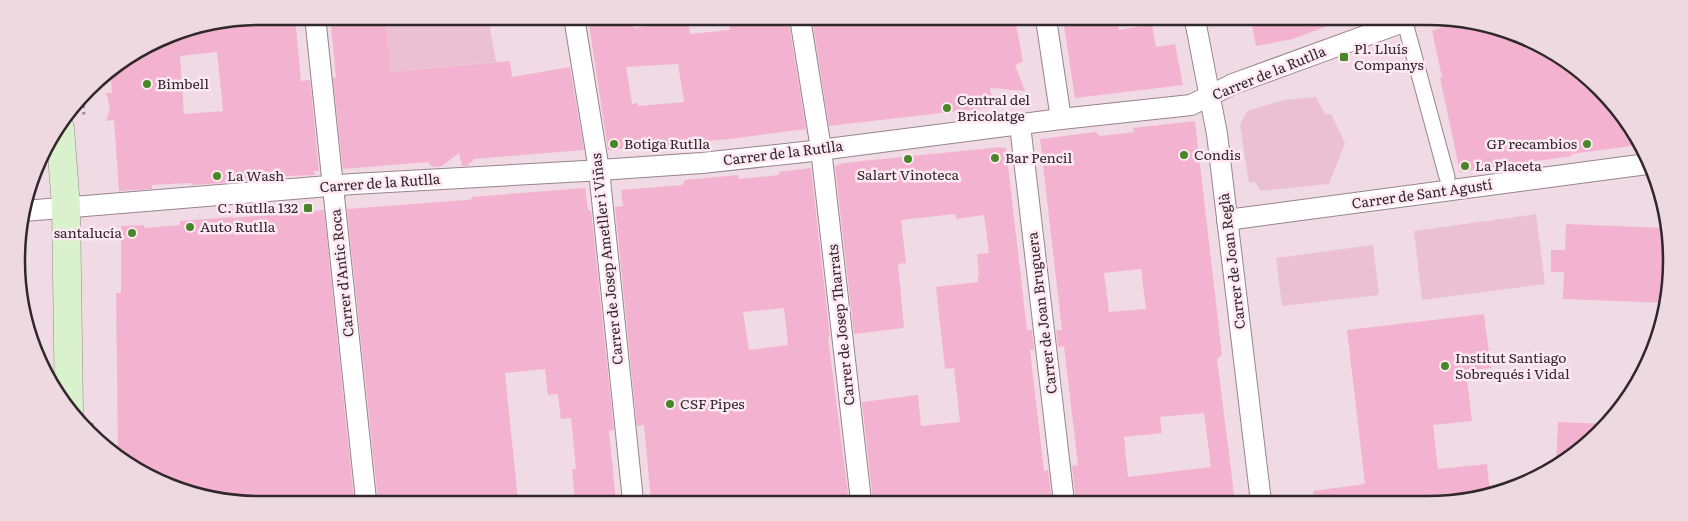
<svg xmlns="http://www.w3.org/2000/svg" width="1688" height="521" font-family="Literata,serif">
<style>
.green{fill:#eac0d2}
.water{fill:#ad728d;stroke:#885c70}
.building{fill:#f3b3d0;fill-rule:evenodd}
.lines{fill:none;stroke-linecap:round;stroke-linejoin:round}
.pedestrian-casing{stroke:#97848c;stroke-width:17}
.minor-casing{stroke:#97848c;stroke-width:22}
.secondary-casing{stroke:#97848c;stroke-width:29}
.path{stroke:#998a90;stroke-width:3;stroke-dasharray:2.5 4;stroke-linecap:butt}
.pedestrian{stroke:#fff;stroke-width:15}
.minor{stroke:#fff;stroke-width:20}
.secondary{stroke:#d9f1cd;stroke-width:28}
.poi-dot{fill:#478727;stroke:#fee8f1;stroke-width:2}
.labels{text-anchor:middle;stroke-width:5;stroke-linejoin:round;paint-order:stroke}
.poi-label{font-size:14px;fill:#30282b;stroke:#fee8f1;text-anchor:start}
.street-label{font-size:14px;fill:#30282b;stroke:#fee8f1}
.rim{fill:none;stroke:#30282b;stroke-width:2.5}
</style>
<rect width="100%" height="100%" fill="#f0dbe4"/>
<!-- green -->
<g class="green">
<path d="M380,17H488L496,62L420,69L423,107H419L415,70L391,72L386,23L380,24Z"/>
<path d="M1316,97L1325,114H1331L1345,143L1329,184L1261,191L1255,182L1249,183L1240,125L1247,111L1284,100Z"/>
<path d="M1536,214L1545,284L1422,300L1414,231Z"/>
<path d="M1373,245L1379,295L1282,306L1276,258Z"/>
</g>
<!-- water -->
<path class="water" d="M438,17H473V18L438,22Z"/>
<!-- building -->
<g class="building">
<path d="M260,16H295L301,81L310,80L319,171H314L315,175L263,177L262,180L193,185L191,183L152,185V189L119,191L114,120L106,121L110,108L106,93H112L110,70L167,35ZM217,52L223,111L184,114L180,56Z"/>
<path d="M330,17H380V24L386,23L391,72L510,61L512,77L570,67L584,150L474,159L467,166H462L459,153L442,166L432,167L428,162L343,169L333,78L336,77Z"/>
<path d="M588,18H632L634,28L670,23L669,18H688L690,34L730,30L728,18H788L806,129L730,139L608,150ZM678,64L684,102L638,106V103L632,104L626,67Z"/>
<path d="M812,18L1015,19L1023,61L1015,65L1025,91L990,88L993,107L829,126Z"/>
<path d="M1063,19L1117,20L1119,30L1152,24L1156,47L1175,44L1183,85L1075,98Z"/>
<path d="M1251,20H1338V22L1293,39L1256,46Z"/>
<path d="M1458,21H1475L1563,58L1631,125L1639,145L1571,154L1572,156L1460,172L1440,78L1442,77L1432,31Z"/>
<path d="M1195,121L1222,355L1217,359L1235,502H1076L1072,466L1078,465L1064,346L1058,347L1056,330H1062L1040,139L1096,132L1100,136L1134,132L1133,128ZM1141,269L1146,309L1109,312L1104,273ZM1204,413L1211,467L1128,477L1124,437L1162,433L1160,417Z"/>
<path d="M1001,147V148H1006L1027,330H1032L1034,350H1030L1044,471L1048,470L1052,502L873,501L862,402L918,395L921,426L960,422L954,368L945,369L936,287L978,282V275H979L977,254L989,253L984,215L956,219L955,214L901,220L906,263L898,264L904,328L854,334L835,166L839,165V164L862,161Z"/>
<path d="M811,168L830,337H828L849,501H651L644,425L637,426L615,207L623,206L621,190L682,185L685,180L738,175L739,179L779,175V172ZM784,308L788,345L749,350L743,312Z"/>
<path d="M585,188L588,210H591L614,430L609,431L616,501H575L572,469H576L571,418L561,419L558,394L548,395L545,369L505,373L518,501L378,500L347,209L466,200L472,199L471,197Z"/>
<path d="M324,210L354,500H213L125,464L118,457L116,293H121V226L144,225V228L180,225V221L233,217V218Z"/>
<path d="M1566,224L1667,228V303L1563,299L1564,272H1551V250H1565Z"/>
<path d="M1484,314L1491,368L1466,371L1472,421L1433,425L1438,469L1487,464L1490,493L1460,503L1314,502L1313,491L1365,484L1347,330Z"/>
<path d="M1558,422L1607,424L1600,433L1556,465Z"/>
</g>
<g class="lines">
<defs>
<path id="pedestrian" d="M1407,30L1447,177"/>
<g id="minor">
<path d="M315,16L366,500"/>
<path d="M574,17L599,170L633,501"/>
<path d="M800,18L821,149L861,501"/>
<path d="M1046,19L1061,119"/>
<path d="M1195,20L1217,134L1261,502"/>
<path d="M1020,125L1064,502"/>
<path d="M24,211L353,184L585,171L702,163L804,152L1061,119L1191,105L1233,84L1406,21"/>
<path d="M1227,220L1647,164"/>
</g>
<path id="secondary" d="M60,128L66,207L69,411"/>
</defs>
<!-- pedestrian casing -->
<use href="#pedestrian" class="pedestrian-casing"/>
<!-- minor casing -->
<use href="#minor" class="minor-casing"/>
<!-- secondary casing -->
<use href="#secondary" class="secondary-casing"/>
<!-- path -->
<g class="path">
<path d="M83,99L84,117"/>
<path d="M92,423V433"/>
</g>
<!-- pedestrian -->
<use href="#pedestrian" class="pedestrian"/>
<!-- minor -->
<use href="#minor" class="minor"/>
<!-- secondary -->
<use href="#secondary" class="secondary"/>
</g>
<!-- markers -->
<g class="poi-dot">
<rect x="1339" y="52" width="10" height="10" rx="2.5"/>
<circle cx="147" cy="84" r="5"/>
<circle cx="947" cy="108" r="5"/>
<circle cx="614" cy="144" r="5"/>
<circle cx="1587" cy="144" r="5"/>
<circle cx="1184" cy="155" r="5"/>
<circle cx="995" cy="158" r="5"/>
<circle cx="908" cy="159" r="5"/>
<circle cx="1465" cy="166" r="5"/>
<circle cx="217" cy="176" r="5"/>
<rect x="303" y="203" width="10" height="10" rx="2.5"/>
<circle cx="190" cy="227" r="5"/>
<circle cx="132" cy="233" r="5"/>
<circle cx="1445" cy="366" r="5"/>
<circle cx="670" cy="404" r="5"/>
</g>
<g class="labels">
<!-- poi labels -->
<g class="poi-label">
<text x="1354" y="54">Pl. Lluís<tspan x="1354" dy="16">Companys</tspan></text>
<text x="157" y="89">Bimbell</text>
<text x="957" y="105">Central del<tspan x="957" dy="16">Bricolatge</tspan></text>
<text x="624" y="149">Botiga Rutlla</text>
<text x="1577" y="149" text-anchor="end">GP recambios</text>
<text x="1194" y="160">Condis</text>
<text x="1005" y="163">Bar Pencil</text>
<text x="1475" y="171">La Placeta</text>
<text x="908" y="180" text-anchor="middle">Salart Vinoteca</text>
<text x="227" y="181">La Wash</text>
<text x="298" y="213" text-anchor="end">C. Rutlla 132</text>
<text x="200" y="232">Auto Rutlla</text>
<text x="122" y="238" text-anchor="end">santalucía</text>
<text x="1455" y="363">Institut Santiago<tspan x="1455" dy="16">Sobrequés i Vidal</tspan></text>
<text x="680" y="409">CSF Pipes</text>
</g>
<!-- street labels -->
<g class="street-label">
<text transform="translate(1269 73) rotate(-22)" y="5">Carrer de la Rutlla</text>
<text transform="translate(783 153) rotate(-7)" y="5">Carrer de la Rutlla</text>
<text transform="translate(380 183) rotate(-4)" y="5">Carrer de la Rutlla</text>
<text transform="translate(1422 194) rotate(-8)" y="5">Carrer de Sant Agustí</text>
<text transform="translate(607 259) rotate(-96)" y="5">Carrer de Josep Ametller i Viñas</text>
<text transform="translate(1232 261) rotate(-97)" y="5">Carrer de Joan Reglà</text>
<text transform="translate(342 273) rotate(-96)" y="5">Carrer d'Antic Roca</text>
<text transform="translate(1042 313) rotate(-97)" y="5">Carrer de Joan Bruguera</text>
<text transform="translate(841 325) rotate(-96)" y="5">Carrer de Josep Tharrats</text>
</g>
</g>
<!-- crop -->
<path d="M0 0H1688V521H0ZM260 25H1428A235 235 0 0 1 1663 260V261A235 235 0 0 1 1428 496H260A235 235 0 0 1 25 261V260A235 235 0 0 1 260 25Z" fill="#eed9e1" fill-rule="evenodd"/>
<path class="rim" d="M260 25H1428A235 235 0 0 1 1663 260V261A235 235 0 0 1 1428 496H260A235 235 0 0 1 25 261V260A235 235 0 0 1 260 25Z"/>
</svg>
